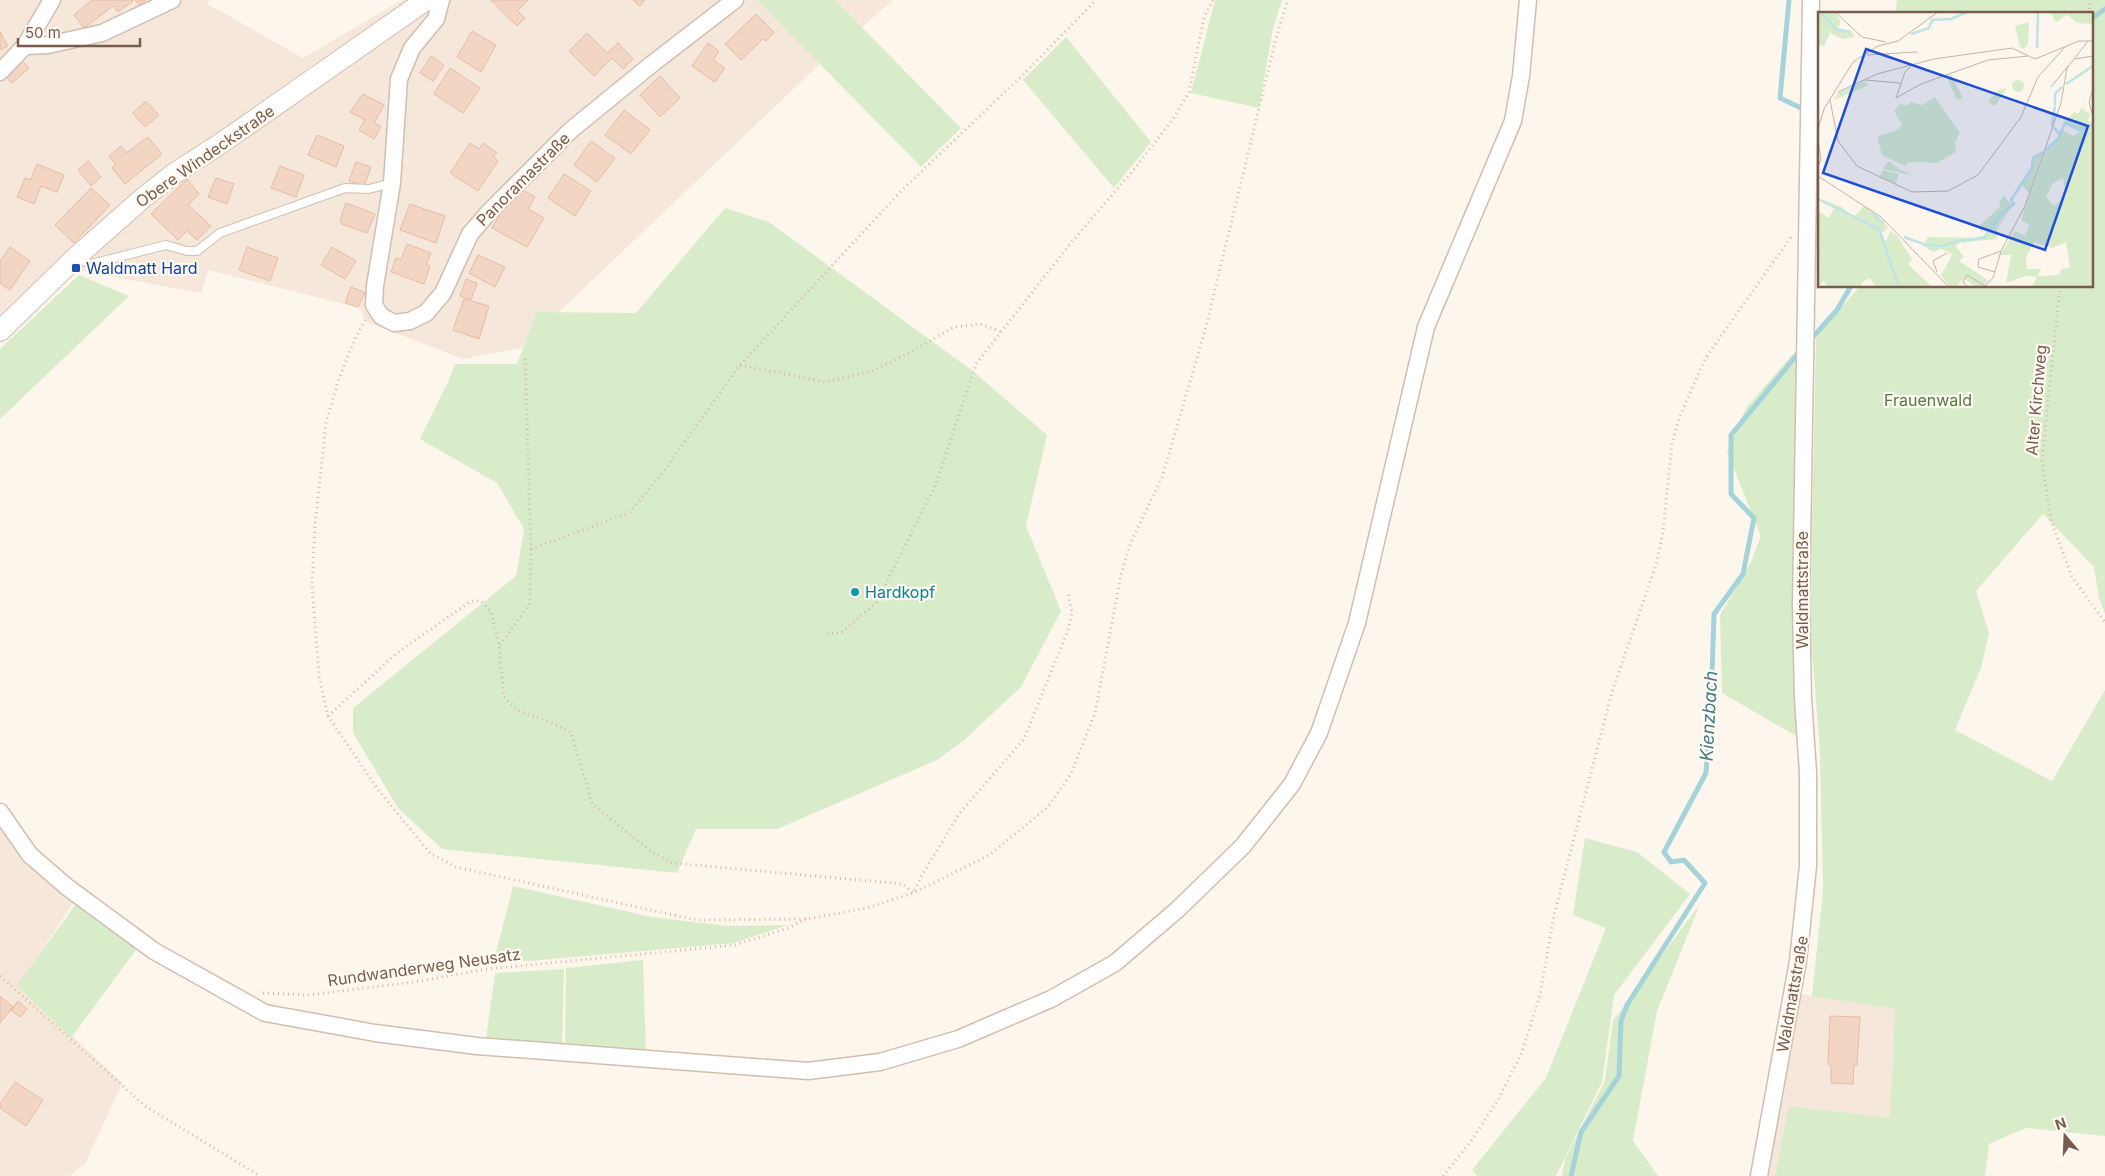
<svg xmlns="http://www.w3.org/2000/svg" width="2105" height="1176" font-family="Inter,sans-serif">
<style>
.residential{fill:#f5e8da}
.green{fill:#d8ecc9}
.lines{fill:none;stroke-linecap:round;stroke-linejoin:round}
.stream{stroke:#a5d3da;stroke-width:5}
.building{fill:#f3d5c3;stroke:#e6bba3}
.service-casing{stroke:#d1beb0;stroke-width:10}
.minor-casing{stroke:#d1beb0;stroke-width:19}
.tertiary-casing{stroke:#d1beb0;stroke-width:22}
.path{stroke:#d9b8a5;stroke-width:3;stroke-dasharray:1 4;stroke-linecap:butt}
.service{stroke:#fff;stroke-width:8}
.minor{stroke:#fff;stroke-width:16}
.tertiary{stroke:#fff;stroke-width:20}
.transit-dot{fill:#1a4fb4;stroke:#fffaf3;stroke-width:2}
.culture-dot{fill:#0f9aa8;stroke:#fffaf3;stroke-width:2}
.labels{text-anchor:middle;stroke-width:4.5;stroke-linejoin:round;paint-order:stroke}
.street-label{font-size:16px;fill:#7a5c4d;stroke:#fffaf3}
.transit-label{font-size:16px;fill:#164399;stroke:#fffaf3;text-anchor:start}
.park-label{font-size:16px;fill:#537a41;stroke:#fffaf3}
.culture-label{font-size:16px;fill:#0d838f;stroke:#fffaf3;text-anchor:start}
.water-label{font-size:18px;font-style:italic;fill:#437c86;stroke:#fffaf3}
.inset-river{fill:none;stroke:#bfe3e8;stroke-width:2.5}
.inset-road{fill:none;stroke:#c5b3a7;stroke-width:1}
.view{fill:#1d4ed8;fill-opacity:0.15;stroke:#1d4ed8;stroke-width:2.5}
.inset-edge{fill:none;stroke:#7a5c4d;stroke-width:2.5}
</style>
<rect width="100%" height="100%" fill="#fdf6ec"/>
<!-- residential -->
<g class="residential">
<path d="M0,0H210L206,3L303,58L402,0H893L825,59L521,348L463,359L367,322L359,308L208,270L201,293L71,269L0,338Z"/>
<path d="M0,822L75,900L19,985L122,1083L86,1162L70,1176H0Z"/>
<path d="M1788,992L1895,1009L1890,1119L1790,1106L1775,1176H1754Z"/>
</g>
<!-- green -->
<g class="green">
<path d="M757,0H835L961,128L921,167Z"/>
<path d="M1215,0H1282L1273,28L1259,108L1191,93Z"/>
<path d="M1897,0H2105V614L2099,598L2094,567L2043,514L1976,591L1989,633L1981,668L1955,730L2052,781L2105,690V1136L2026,1128L1989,1144L1985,1176H1775L1789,1106L1890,1118L1895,1009L1812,996L1823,891L1820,751L1810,628L1816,336L1860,286H2091V14H1895Z"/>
<path d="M1066,37L1151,142L1114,188L1023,80Z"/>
<path d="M725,208L769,222L974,372L1047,435L1026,526L1061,611L1021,687L963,741L937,760L777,829H696L677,873L442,849L398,808L353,733V708L516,576L524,529L497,483L420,439L448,382L455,364H517L537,312L636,313Z"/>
<path d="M79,275L129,296L0,419V349Z"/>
<path d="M1801,345V739L1722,693L1720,615L1751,562L1761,536L1727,452L1746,408Z"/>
<path d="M1585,838L1637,852L1690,894L1614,995L1602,1082L1556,1176H1477L1472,1170L1546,1078L1606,928L1573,915Z"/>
<path d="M513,886L652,917L727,926L788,925L734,943L493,964Z"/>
<path d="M77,903L138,947L71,1038L17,985Z"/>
<path d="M1700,904L1657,1011L1633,1141L1658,1176H1562L1565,1159L1605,1081L1613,1021Z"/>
<path d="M643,960L646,1054L565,1049L566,968Z"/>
<path d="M564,969L562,1048L486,1039L495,973Z"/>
</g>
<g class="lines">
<!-- stream -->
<g class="stream">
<path d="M1789,0L1780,98L1801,108"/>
<path d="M2091,19L2105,9"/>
<path d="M1812,338L1837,310L1851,286"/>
<path d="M1571,1176L1581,1132L1619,1076L1621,1021L1627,1005L1705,883L1684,860L1671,862L1664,852L1706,773L1711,706L1714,614L1743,574L1754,518L1731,494V435L1801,350"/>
</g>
</g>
<!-- building -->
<g class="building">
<path d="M92,0H132L133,1L118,12L113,6L84,28L74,15Z"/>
<path d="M135,0H146L139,5Z"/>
<path d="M491,0H528L517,11L525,18L517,26Z"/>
<path d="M633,0H645L640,6Z"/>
<path d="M756,14L774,32L766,41L763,39L741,60L725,44Z"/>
<path d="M472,31L496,45L481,72L457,57Z"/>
<path d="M0,32L8,46L0,50Z"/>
<path d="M587,33L607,53L618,43L633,59L623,69L612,58L594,76L569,51Z"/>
<path d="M708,43L719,51L713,60L725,68L715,82L692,66Z"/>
<path d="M431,56L444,65L433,81L420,73Z"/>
<path d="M21,59L29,68L12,83L3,74Z"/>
<path d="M450,68L480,88L463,113L434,94Z"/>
<path d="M660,76L680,98L660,117L640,95Z"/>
<path d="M363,94L384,105L374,123L381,127L374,139L359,130L365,120L350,112Z"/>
<path d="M146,101L159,115L145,127L133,113Z"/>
<path d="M624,110L650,130L631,154L605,135Z"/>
<path d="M317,135L344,146L336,167L308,155Z"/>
<path d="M148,137L162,154L125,184L112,168L116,165L109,156L121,146L126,153Z"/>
<path d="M591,141L615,158L597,182L574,165Z"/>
<path d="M470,143L479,149L483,143L497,153L493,157L498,161L478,191L450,173Z"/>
<path d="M88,161L101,177L91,186L78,170Z"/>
<path d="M356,162L371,167L364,186L349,181Z"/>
<path d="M37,164L64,175L57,192L41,186L34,204L17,197L25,178L31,180Z"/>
<path d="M280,166L304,175L296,197L271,188Z"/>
<path d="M564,174L591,191L575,216L548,198Z"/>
<path d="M216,178L234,184L227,204L208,197Z"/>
<path d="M187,179L199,194L188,205L211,226L197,240L187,231L178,240L151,214Z"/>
<path d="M518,187L535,197L528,209L544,218L527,247L492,228L507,201L510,203Z"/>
<path d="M91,188L110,205L74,243L55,225Z"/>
<path d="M346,203L375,214L367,233L342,224L340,220Z"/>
<path d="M410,204L445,216L436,243L400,230Z"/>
<path d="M407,244L431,253L426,265L430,266L424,284L391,272L396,258L401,260Z"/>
<path d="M10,247L30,261L10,290L0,283V261Z"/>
<path d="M247,247L278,258L270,281L239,270Z"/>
<path d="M332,247L356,261L345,279L321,265Z"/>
<path d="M478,255L505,267L495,287L469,273Z"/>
<path d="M466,279L477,283L471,300L460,296Z"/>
<path d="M351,287L365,293L358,307L345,303Z"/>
<path d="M464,299L489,306L479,339L453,330Z"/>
<path d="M0,996L13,1007L0,1023Z"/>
<path d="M18,1001L27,1009L20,1017L11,1010Z"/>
<path d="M1830,1016L1860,1017L1857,1065H1854L1853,1084L1831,1083V1065L1828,1064Z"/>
<path d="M15,1082L43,1100L26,1126L0,1108V1104Z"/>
</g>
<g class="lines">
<defs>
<path id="service" d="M76,258L91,264L166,245L187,251H197L220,233L345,188L369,189L392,183"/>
<g id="minor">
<path d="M441,0L436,19L412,48L399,79L392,183L375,286L374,305L381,316L394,323L410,321L426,313L443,293L470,234L489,212L571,130L652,64L735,0"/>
<path d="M25,46L48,45L102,33L172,0"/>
<path d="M0,72L25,46L52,0"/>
<path d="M0,812L30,855L67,887L154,951L265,1013L375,1033L477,1046L808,1071L880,1062L958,1039L1051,999L1115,963L1177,910L1243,846L1292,784L1319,733L1357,623L1426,327L1513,121L1521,76L1528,0"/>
<path d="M1759,1176L1798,961L1808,866V773L1803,698L1801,604L1811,0"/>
</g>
<path id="tertiary" d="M0,331L75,258L143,198L172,175L223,142L426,0"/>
</defs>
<!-- service casing -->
<use href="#service" class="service-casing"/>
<!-- minor casing -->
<use href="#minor" class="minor-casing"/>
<!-- tertiary casing -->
<use href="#tertiary" class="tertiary-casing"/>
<!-- path -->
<g class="path">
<path d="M2089,14L2090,0"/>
<path d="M2060,286L2042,461L2051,521L2072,577L2105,622"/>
<path d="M365,320L354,341L338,381L326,423L315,526L312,585L319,676L328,716L379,791L430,853L456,867L696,920L807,919L867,908L913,893L989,855L1047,808L1071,774L1095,713L1121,575L1131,542L1162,477L1206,327L1276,38L1288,0"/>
<path d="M740,365L825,382L872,371L907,354L954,327L980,324L1003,332"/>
<path d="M531,549L629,513L661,475L740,365L904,188L1021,77L1096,0"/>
<path d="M827,634L842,632L876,603L936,484L976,364L1070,244L1136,167L1173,119L1189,92L1204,17L1213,0"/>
<path d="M500,645L530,603L531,549L525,357"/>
<path d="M328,716L397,653L471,601H481L491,612L499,645L504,697L519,711L548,721L571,732L592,804L652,852L672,863L903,884L913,893L922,875L959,814L1024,739L1068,630L1072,613L1068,592"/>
<path d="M0,976L145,1106L260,1176"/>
<path d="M263,993L308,995L414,982L487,969L735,945L788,928L806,919"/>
<path d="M1443,1176L1471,1141L1498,1100L1522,1052L1540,995L1554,915L1612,692L1656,565L1663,532L1672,444L1679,418L1705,359L1791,237"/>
</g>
<!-- service -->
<use href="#service" class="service"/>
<!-- minor -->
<use href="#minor" class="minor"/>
<!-- tertiary -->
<use href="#tertiary" class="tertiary"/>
</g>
<!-- markers -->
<rect class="transit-dot" x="71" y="263" width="10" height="10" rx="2.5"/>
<circle class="culture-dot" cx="855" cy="592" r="5"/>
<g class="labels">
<!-- street labels -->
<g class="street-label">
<text transform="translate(205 156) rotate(-35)" y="6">Obere Windeckstraße</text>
<text transform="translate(523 179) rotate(-45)" y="6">Panoramastraße</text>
<text transform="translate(2036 400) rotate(-85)" y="6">Alter Kirchweg</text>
<text transform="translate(1802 590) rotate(-90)" y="6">Waldmattstraße</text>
<text transform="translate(424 967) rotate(-8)" y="6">Rundwanderweg Neusatz</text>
<text transform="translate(1792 994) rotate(-80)" y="6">Waldmattstraße</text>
</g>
<!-- transit labels -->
<g class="transit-label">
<text x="86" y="274">Waldmatt Hard</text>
</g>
<!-- park labels -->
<g class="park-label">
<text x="1928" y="406">Frauenwald</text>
</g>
<!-- culture labels -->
<g class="culture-label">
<text x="865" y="598">Hardkopf</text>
</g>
<!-- water labels -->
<g class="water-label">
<text transform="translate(1709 716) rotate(-87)" y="6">Kienzbach</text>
</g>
</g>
<!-- overview -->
<g transform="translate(1818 12)">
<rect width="275" height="275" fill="#fdf6ec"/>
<path d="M0,0H16L23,10L20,16L34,19L37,25L25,27L12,21L6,34L0,33ZM232,0H275V12L259,11L249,3L238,10ZM211,10L210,32L206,37L202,35L197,14ZM133,62L145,86L139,88L128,64ZM194 74a6 6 0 1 1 12 0a6 6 0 1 1-12 0ZM46,69L51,73L16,88L21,80ZM189,76L177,94L170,90L180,78ZM117,85L142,121L137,130L138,140L119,151L91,150L87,154L64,143L59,125L81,117L84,112L76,99L82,92L89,94L93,90L104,93ZM263,96L272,102L270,110H275V275H214L219,265L208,264L188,271L193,243H182L197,219L207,224L211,213L203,208L227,139L234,135L244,117L255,124L262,120L246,110L256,100L260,102ZM245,166L248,184L236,194L228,185L235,171ZM216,230L234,236L248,230L252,256L243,257L241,263L220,264L223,257H209L208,245ZM225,139L211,181L204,173L207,165L214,158V148ZM70,149L83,158L97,164L65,157ZM65,158L81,162L78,172L61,165ZM185,183L194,193L181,203L194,194L179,217V227L140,231L138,235L146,245L141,249L171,269L163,275H157L146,266L138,275H132L123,263L135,242L123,237L115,240L105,234L110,225L164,226L170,218L163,220L161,214L183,194L181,191ZM0,186L24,195L35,206L46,194L61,205L70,216L64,221L68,230L72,219L79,224L94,247L90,252L114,275H58L52,266L44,270L43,275H9L6,269L0,275V199L11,206L17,195Z" fill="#d8ecc9" fill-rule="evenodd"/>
<path class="inset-river" d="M2,0L19,18L32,20M93,22L111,16L114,8L133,7L149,0M219,36L220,0M248,72L275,54M237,93V82L244,75M234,114L237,94M242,122L247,111L262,118L275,112M228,138L241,126L242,122L236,116M0,187L61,217L81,275M53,201L66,211M86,225L108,233L125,234L142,229M143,229L167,225L183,202L196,192L193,188L214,156L215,146L225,140"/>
<path class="inset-road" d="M17,0L44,25L68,30M49,43L99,40M257,47L275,44M95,52L87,60L78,86L103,72L170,48L210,44M47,68L82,71M233,75L250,54M275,77L271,90L275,105M20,80L59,62L116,47L194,36L217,47L261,29H275M12,88L20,129L39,154L94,180L130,179L160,163L203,105L220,65L247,35M0,117L6,97L35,50L60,34L80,29L120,0M0,129L3,147L0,155M0,164L63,205L131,275M119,260L115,249L129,241M177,260L160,255L161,247L183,239M150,275L145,270L149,263L167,274M166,275L175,266L183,239L207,194L243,91L249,56L270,29"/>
<path class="view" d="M48,37L270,114L227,238L5,161Z"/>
<rect width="275" height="275" class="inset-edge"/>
</g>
<!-- north arrow -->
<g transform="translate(2065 1136) rotate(341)" stroke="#fffaf3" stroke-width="4" paint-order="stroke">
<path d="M0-4L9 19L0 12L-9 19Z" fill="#7a5c4d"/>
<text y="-8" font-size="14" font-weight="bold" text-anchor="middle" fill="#7a5c4d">N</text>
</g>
<!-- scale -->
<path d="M18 38v8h122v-8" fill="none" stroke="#7a5c4d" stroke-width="2.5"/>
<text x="25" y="38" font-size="15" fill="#7a5c4d" stroke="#fffaf3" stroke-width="4" paint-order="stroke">50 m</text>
</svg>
